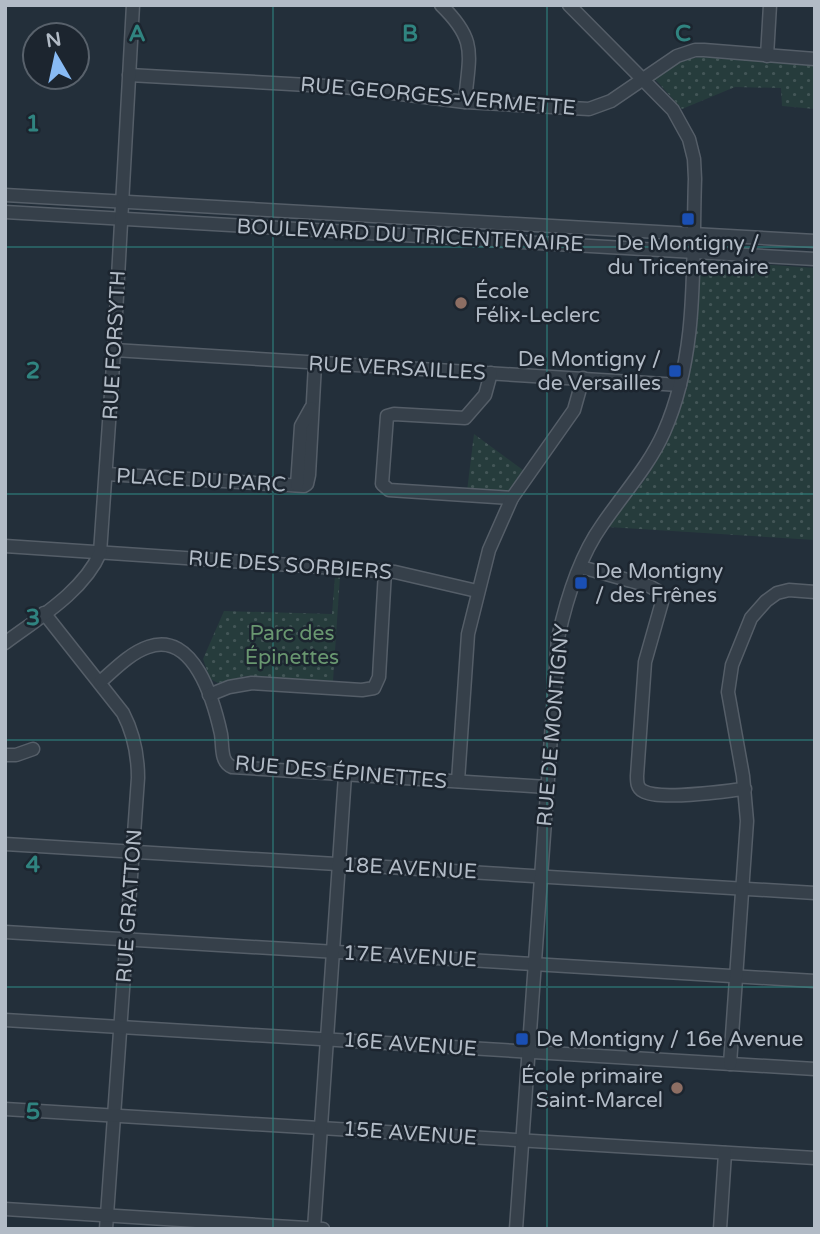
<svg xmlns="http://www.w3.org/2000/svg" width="820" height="1234" font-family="'Varela Round',sans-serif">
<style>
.park{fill:url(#park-dots)}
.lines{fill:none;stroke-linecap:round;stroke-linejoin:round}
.minor-casing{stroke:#555e68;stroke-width:15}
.minor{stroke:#36404a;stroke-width:12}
.grid{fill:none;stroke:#308480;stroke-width:2;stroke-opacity:0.55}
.transit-dot{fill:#1a4fb4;stroke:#1c252f;stroke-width:2.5}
.education-dot{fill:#8d6e63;stroke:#1c252f;stroke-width:2.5}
.labels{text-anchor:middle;stroke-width:5;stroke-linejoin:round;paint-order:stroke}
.street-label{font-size:21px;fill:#b2bbc6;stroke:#1c252f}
.poi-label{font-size:21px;fill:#b2bbc6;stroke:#1c252f;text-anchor:start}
.park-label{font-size:21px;fill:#699770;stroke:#1c252f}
.grid-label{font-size:23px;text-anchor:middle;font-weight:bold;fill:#308480;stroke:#1c252f;stroke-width:5;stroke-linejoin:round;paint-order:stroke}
</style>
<defs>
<pattern id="park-dots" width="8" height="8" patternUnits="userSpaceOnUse" patternTransform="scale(1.75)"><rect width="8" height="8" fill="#263c3c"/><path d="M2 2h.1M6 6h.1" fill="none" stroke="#435657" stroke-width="1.8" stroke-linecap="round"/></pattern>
</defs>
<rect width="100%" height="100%" fill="#232f3a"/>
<!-- park -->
<g class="park">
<path d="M701,57L815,65V109L782,106L781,88L735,87L682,109L654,78C669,66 681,59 701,57Z"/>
<path d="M701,260L815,268V540L608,527C624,506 643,485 656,462C695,391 696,339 701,260Z"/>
<path d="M474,434L523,470L507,493L467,491Z"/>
<path d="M335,575L340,576L333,681L245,676L218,683L210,679L203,659L224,611L332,614Z"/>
</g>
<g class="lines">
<defs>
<g id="minor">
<path d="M441,5C478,41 469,54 465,102"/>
<path d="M767,56L770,5"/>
<path d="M129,75L344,87L465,102L589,109L611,101L677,56L695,50H704L815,59"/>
<path d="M5,195L815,241"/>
<path d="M5,212L815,259"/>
<path d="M114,350L680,385"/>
<path d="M491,373L485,395L465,418L394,414L387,416L382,484L389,490L512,498"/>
<path d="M106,474L304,486L307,484L309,475L315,364"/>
<path d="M297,485L301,426L311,408"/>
<path d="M5,546L395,572L477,591"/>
<path d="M581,567L649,586L658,591L662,602L645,662L637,776C637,782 637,788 643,791C660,801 723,791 745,789"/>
<path d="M44,613L123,713C134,734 138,754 138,778L106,1229"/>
<path d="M5,643C37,619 84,591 100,553L114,350L133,5"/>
<path d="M100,682C114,670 130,653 148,647C194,630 214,702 221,734C223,746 220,762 232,767L547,787"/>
<path d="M209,695L229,687L252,683L362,690L374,688L379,677L385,571"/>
<path d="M5,755H16L33,749"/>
<path d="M458,781L468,634L489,550L512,498L574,410L583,378"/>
<path d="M5,844L815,893"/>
<path d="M5,932L815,981"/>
<path d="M5,1020L815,1069"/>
<path d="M730,1064L747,821L743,776L728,692L732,665L751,618L766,601L777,593L789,590L815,592"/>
<path d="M5,1109L815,1158"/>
<path d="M5,1209L323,1229"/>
<path d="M314,1229L345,775"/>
<path d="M516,1229L558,638C566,601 580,556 602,525C623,494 649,466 664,432C699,353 692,263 695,179L694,159L689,139L673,110L569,5"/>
<path d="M720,1229L725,1153"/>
</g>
</defs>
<!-- minor casing -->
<use href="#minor" class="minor-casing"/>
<!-- minor -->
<use href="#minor" class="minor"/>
</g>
<!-- grid -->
<path class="grid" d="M273,5V1229M547,5V1229M5,247H815M5,494H815M5,740H815M5,987H815"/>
<!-- markers -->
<g class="transit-dot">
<rect x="681" y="212" width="14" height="14" rx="3.5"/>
<rect x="668" y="364" width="14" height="14" rx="3.5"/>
<rect x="574" y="576" width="14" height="14" rx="3.5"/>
<rect x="515" y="1032" width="14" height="14" rx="3.5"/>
</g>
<g class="education-dot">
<circle cx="461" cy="303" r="7"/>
<circle cx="677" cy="1088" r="7"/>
</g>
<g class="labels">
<!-- street labels -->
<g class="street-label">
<text transform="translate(438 96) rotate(5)" y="7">RUE GEORGES-VERMETTE</text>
<text transform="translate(410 235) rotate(3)" y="7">BOULEVARD DU TRICENTENAIRE</text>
<text transform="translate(114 345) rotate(-87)" y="7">RUE FORSYTH</text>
<text transform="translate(397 368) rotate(3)" y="7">RUE VERSAILLES</text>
<text transform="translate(201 480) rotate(3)" y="7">PLACE DU PARC</text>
<text transform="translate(290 565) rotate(4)" y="7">RUE DES SORBIERS</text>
<text transform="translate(553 725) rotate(-85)" y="7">RUE DE MONTIGNY</text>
<text transform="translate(341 772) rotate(5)" y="7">RUE DES ÉPINETTES</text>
<text transform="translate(410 868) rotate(3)" y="7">18E AVENUE</text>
<text transform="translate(129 906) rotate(-86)" y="7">RUE GRATTON</text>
<text transform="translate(410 956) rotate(3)" y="7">17E AVENUE</text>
<text transform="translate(410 1044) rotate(4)" y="7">16E AVENUE</text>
<text transform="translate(410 1133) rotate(4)" y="7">15E AVENUE</text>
</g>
<!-- poi labels -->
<g class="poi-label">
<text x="688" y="250" text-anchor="middle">De Montigny /<tspan x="688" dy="24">du Tricentenaire</tspan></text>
<text x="475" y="298">École<tspan x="475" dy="24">Félix-Leclerc</tspan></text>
<text x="661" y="366" text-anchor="end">De Montigny /<tspan x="661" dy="24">de Versailles</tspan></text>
<text x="595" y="578">De Montigny<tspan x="595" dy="24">/ des Frênes</tspan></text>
<text x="536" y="1046">De Montigny / 16e Avenue</text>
<text x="663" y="1083" text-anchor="end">École primaire<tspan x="663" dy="24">Saint-Marcel</tspan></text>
</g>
<!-- park labels -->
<g class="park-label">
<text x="292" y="640">Parc des<tspan x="292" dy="24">Épinettes</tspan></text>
</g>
</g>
<g class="grid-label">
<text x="137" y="41">A</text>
<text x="410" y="41">B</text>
<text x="683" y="41">C</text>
<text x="33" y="131">1</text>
<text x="33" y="378">2</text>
<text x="33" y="625">3</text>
<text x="33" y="872">4</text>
<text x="33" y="1119">5</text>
</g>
<!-- border -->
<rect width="820" height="1234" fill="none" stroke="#b2bbc6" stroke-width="14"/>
<!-- north arrow -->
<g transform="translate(56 56) rotate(351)"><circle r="33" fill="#1c252f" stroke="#58616b" stroke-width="2"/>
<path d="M0-5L12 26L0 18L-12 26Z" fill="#88bbf5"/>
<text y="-10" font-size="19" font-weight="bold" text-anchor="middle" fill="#b2bbc6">N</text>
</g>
</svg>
